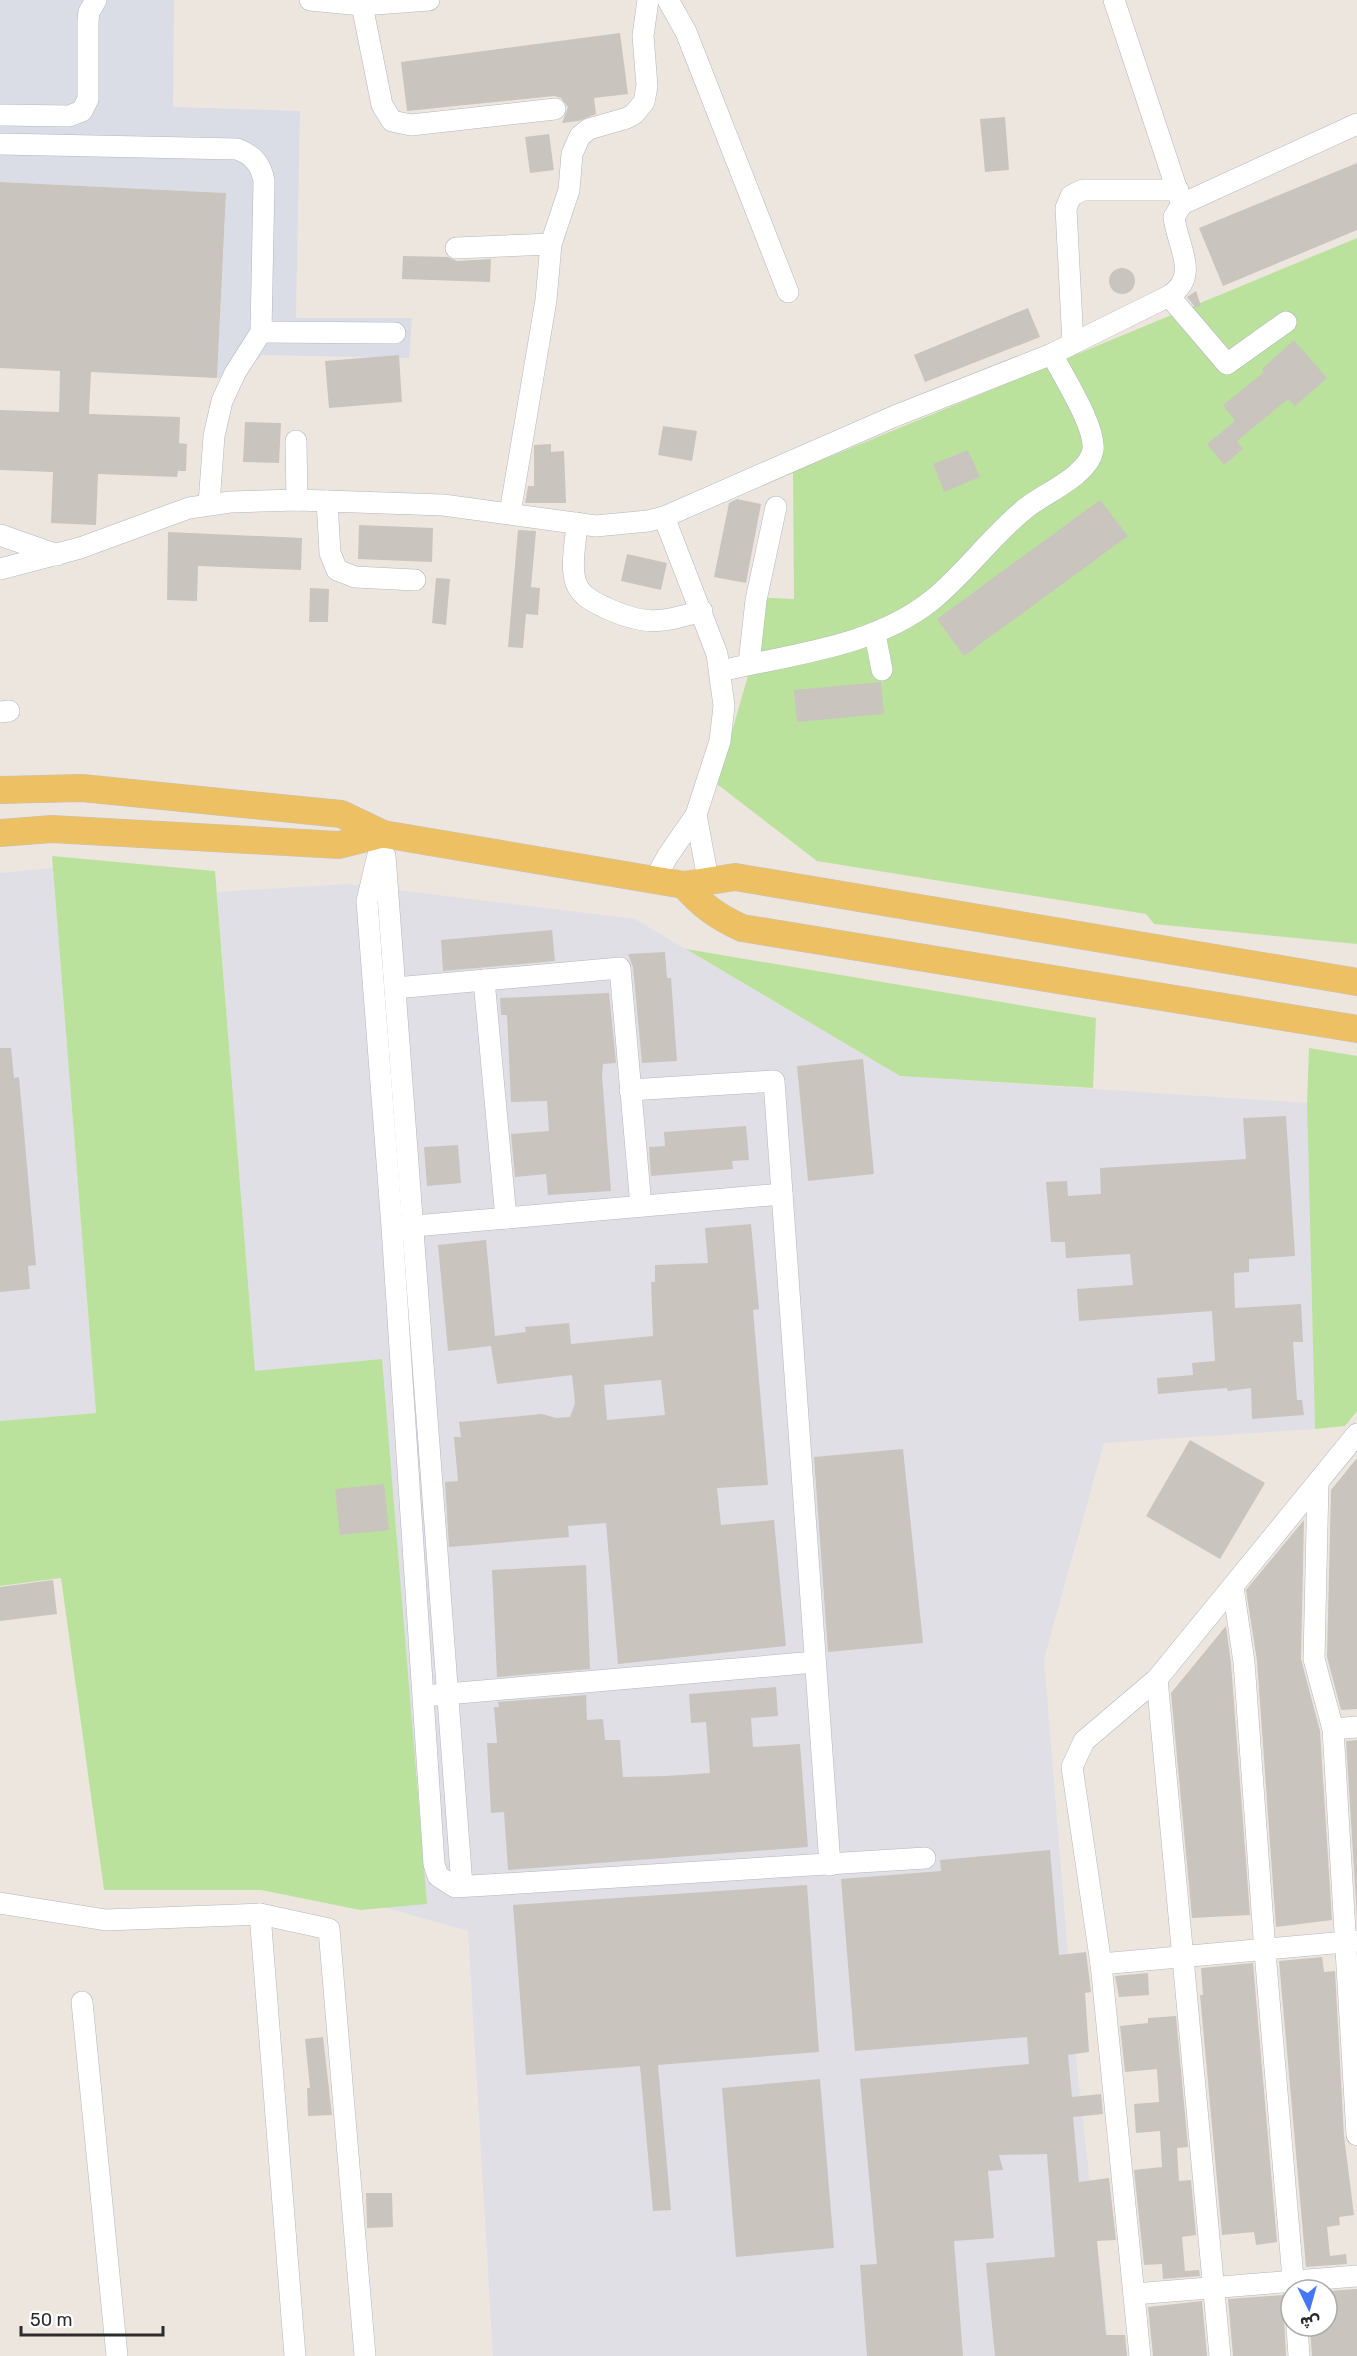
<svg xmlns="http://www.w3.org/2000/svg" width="1357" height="2356" font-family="Rubik,'Noto Sans Arabic',sans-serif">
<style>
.industrial{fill:#e0dfe6}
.airport{fill:#dadde6}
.green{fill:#bbe29d}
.building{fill:#c9c4bd;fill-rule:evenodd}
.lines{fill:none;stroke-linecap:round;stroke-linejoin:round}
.minor-casing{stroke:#b2b6bf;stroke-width:22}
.major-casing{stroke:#c4c4c4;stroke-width:28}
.minor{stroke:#fff;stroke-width:21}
.major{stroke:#edc064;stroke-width:27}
</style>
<rect width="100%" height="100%" fill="#ede6df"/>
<!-- industrial -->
<g class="industrial">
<path d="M53,868L96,1413L0,1421V873Z"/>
<path d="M348,884L635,919L900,1076L1307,1103L1315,1429L1104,1443L1044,1659L1078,2079L1110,2356H493L468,1931L295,1882L217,892Z"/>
</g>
<!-- airport -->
<path class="airport" d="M0,0H174L173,107L300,111L296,318H412L409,358L262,355L240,378H217L226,193L0,182Z"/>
<!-- green -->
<g class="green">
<path d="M1357,238V944L1154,924L1146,914L817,861L717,784L747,679L753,597L794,599L793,472Z"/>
<path d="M52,856L215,871L255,1371L382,1359L427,1904L360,1910L261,1890H104L61,1578L0,1586V1421L96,1413Z"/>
<path d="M686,949L1096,1018L1093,1088L900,1076Z"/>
<path d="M1309,1048L1357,1056V1411L1345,1426L1315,1429L1307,1103Z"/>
</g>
<!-- building -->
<g class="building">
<path d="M620,33L628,94L594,98L596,114L579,121L562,123L568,107L561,98L554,96L407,111L401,62Z"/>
<path d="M1005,117L1009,170L985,172L980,119Z"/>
<path d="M549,134L554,170L530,173L525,137Z"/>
<path d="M1357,163V230L1223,286L1199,228Z"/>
<path d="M0,182L226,193L217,378L91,372L89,414L180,417L179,443L187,444L186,471H178L177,477L98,474L96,525L51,523L53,472L0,470V410L59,412L60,371L0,368Z"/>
<path d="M403,256L448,257L457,261L491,259L490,282L402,279Z"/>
<circle cx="1122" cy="281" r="13"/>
<path d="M1196,291L1201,306L1195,307L1187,297Z"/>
<path d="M1028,308L1040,337L925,382L914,355Z"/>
<path d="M1294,340L1327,378L1295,406L1288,399L1237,441L1243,449L1224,465L1207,444L1235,421L1223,405L1264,372L1262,369Z"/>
<path d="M399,355L402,402L329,408L325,361Z"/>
<path d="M245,422L281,423L279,463L243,462Z"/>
<path d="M663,426L697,431L692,461L658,455Z"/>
<path d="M551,444V452L564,451L566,503H525L528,486H534V445Z"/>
<path d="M968,450L980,477L944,492L933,464Z"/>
<path d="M737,499L761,504L746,583L714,577L729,503Z"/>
<path d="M1100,500L1128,536L964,656L937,619Z"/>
<path d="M359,525L433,528L432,562L358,559Z"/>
<path d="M518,530L536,531L531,587L540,588L538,615L526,614L523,648L508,647Z"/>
<path d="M168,532L302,538L301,570L198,566L197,601L167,600Z"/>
<path d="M627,554L667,563L661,590L621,581Z"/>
<path d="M436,578L450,579L446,625L432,623Z"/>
<path d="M310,588L329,589L328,622H309Z"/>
<path d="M881,682L884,714L797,722L794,690Z"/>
<path d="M552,930L555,961L443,971L441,940Z"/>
<path d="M665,952L667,978H671L677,1061L642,1063L633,967L628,954Z"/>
<path d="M609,993L616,1063L603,1064L602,1076L611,1191L548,1195L546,1174L515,1177L511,1134L549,1131L547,1101L511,1102L507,1015H501L500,998Z"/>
<path d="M0,1048H11L14,1078L19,1077L36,1265L28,1266L30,1289L0,1292Z"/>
<path d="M863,1059L874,1174L808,1181L797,1066Z"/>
<path d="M1286,1116L1295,1256L1249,1259V1272L1234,1273L1235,1308L1301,1304L1303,1342H1293L1297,1400H1302L1304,1415L1252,1419L1251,1388L1228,1391L1227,1388L1158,1394L1157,1378L1193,1375L1192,1363L1215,1361L1212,1311L1079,1321L1077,1289L1133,1285L1130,1254L1066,1258L1065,1242H1051L1046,1182L1067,1181L1068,1196L1101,1194L1100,1168L1246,1159L1243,1118Z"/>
<path d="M746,1126L749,1160L732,1161L733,1169L651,1176L649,1147L665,1146L664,1132Z"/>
<path d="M458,1145L461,1183L427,1186L424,1147Z"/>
<path d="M751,1224L759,1309L753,1310L768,1485L717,1488L721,1525L774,1520L786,1646L618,1664L606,1523L568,1526L569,1537L449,1547L445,1482L458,1481L454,1437H461L459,1422L542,1414L556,1418L570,1417L575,1403L572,1375L497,1384L491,1346L448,1351L438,1245L486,1240L495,1336L526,1332L525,1327L569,1323L571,1344L653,1336L651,1282H655V1265L708,1263L705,1228ZM661,1380L665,1415L607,1420L604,1385Z"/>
<path d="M1190,1440L1265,1483L1220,1559L1146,1516Z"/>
<path d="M903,1449L923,1643L828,1652L814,1457Z"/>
<path d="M1357,1458V1709L1341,1710L1327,1657L1331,1490Z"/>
<path d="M384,1484L389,1530L340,1535L335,1489Z"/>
<path d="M1304,1520L1301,1659L1320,1731L1332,1920L1276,1927L1257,1661L1246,1590Z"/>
<path d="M586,1565L590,1669L497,1677L492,1570Z"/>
<path d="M53,1580L57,1614L0,1621V1587Z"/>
<path d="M1226,1626L1231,1663L1250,1915L1192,1918L1171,1693Z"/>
<path d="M776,1687L778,1716L751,1718L753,1747L800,1744L808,1847L508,1870L504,1812L491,1813L487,1743H497L494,1707H499L498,1702L586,1695L587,1720L603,1719L605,1740H620L623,1777L666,1776L710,1773L706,1722L691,1723L689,1694Z"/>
<path d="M1357,1740V1917L1346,1741Z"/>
<path d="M1050,1850L1059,1955L1086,1952L1091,1992L1085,1993L1089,2052L1068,2055L1072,2097L1101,2094L1103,2114L1073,2117L1079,2182L1109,2178L1116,2240L1097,2241L1106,2335H1125L1127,2356H995L986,2263L1055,2257L1047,2154L999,2155L1003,2170L988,2171L994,2238L954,2241L963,2356H867L860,2265L877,2264L860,2079L1029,2064L1027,2037L855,2051L841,1879L941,1871L940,1860Z"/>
<path d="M807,1885L819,2052L658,2065L671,2210L653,2211L640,2066L526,2075L513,1905Z"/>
<path d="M1322,1957L1324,1972L1335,1971L1344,2136L1354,2215L1339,2217L1340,2225L1327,2227L1330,2256L1346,2254L1347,2264L1306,2267L1279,1961Z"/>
<path d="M1253,1963L1277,2242L1256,2245L1254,2232L1222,2235L1200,1995H1203L1201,1968Z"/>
<path d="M1148,1973L1149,1995L1119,1997L1115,1976Z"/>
<path d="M1176,2016L1188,2147L1177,2148L1179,2181L1191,2180L1196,2235L1182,2237L1185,2271L1199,2270L1200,2276L1163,2279L1162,2264L1144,2265L1134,2170L1162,2167L1160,2131L1136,2133L1134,2104L1159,2102L1157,2069L1125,2072L1120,2026L1148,2023V2018Z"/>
<path d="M323,2037L332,2115L308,2116L307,2088H310L305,2039Z"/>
<path d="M820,2079L834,2248L736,2257L722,2088Z"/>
<path d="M366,2193H392L393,2227L367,2228Z"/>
<path d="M1357,2289V2356H1312L1310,2330L1327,2328V2291Z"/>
<path d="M1283,2295L1286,2356H1233L1228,2299Z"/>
<path d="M1202,2301L1207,2356H1153L1148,2307Z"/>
</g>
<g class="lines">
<defs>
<g id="minor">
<path d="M310,0L362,5L429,0"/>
<path d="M668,0L686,32L788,292"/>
<path d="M1114,0L1181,202"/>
<path d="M362,5L382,105L392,121L411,125L555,109"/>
<path d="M0,115L69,116L82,111L88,99V21L89,12L96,0"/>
<path d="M0,144L237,149C253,155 261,164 264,181L261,332L235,373L222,401L214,436L209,504"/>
<path d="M456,248L551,244"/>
<path d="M1169,296L1227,364L1286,322"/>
<path d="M261,332L395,333"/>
<path d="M1073,344L1066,208L1071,196L1083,190H1178"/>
<path d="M296,441L297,500"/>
<path d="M327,501L330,553L337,570L355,577L415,580"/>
<path d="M510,513L546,300L551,244L569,190L572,154L580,136L589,129L627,118L634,114L644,102L647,86L643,36L648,0"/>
<path d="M577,523C576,541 570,566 576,583C581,596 592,601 604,607C644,626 660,623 702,611"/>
<path d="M0,535L57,555"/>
<path d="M0,569L80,548L189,508L230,502L297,500L443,505L596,526L648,521L664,517L895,416L1052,354L1169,296C1201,276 1177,246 1174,217L1182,204L1357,124"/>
<path d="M875,634L882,670"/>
<path d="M749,664L756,600L776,507"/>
<path d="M721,671C791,654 873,647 931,601C966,573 991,536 1026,508C1045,493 1089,475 1093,450C1096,427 1063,376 1052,354"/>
<path d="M0,712L9,711"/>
<path d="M696,815L708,879"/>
<path d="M383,834L367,901L392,1227L434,1864L438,1876L455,1887L925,1858"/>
<path d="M385,856L462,1886"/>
<path d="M655,879L667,857L696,815L720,741L724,706L717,654L664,517"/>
<path d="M484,980L506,1218"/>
<path d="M395,988L620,968L641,1206"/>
<path d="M630,1090L774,1081L830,1865"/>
<path d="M403,1227L782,1194"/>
<path d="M1318,1483L1314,1659L1333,1729L1357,2135"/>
<path d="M1233,1587L1244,1662L1265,1952L1294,2290"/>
<path d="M1157,1679L1220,2356"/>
<path d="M435,1695L815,1662"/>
<path d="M1333,1729L1357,1727"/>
<path d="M0,1903L106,1920L260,1914L329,1929L365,2356"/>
<path d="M260,1914L295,2356"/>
<path d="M1101,1964L1357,1941"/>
<path d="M82,2002L117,2356"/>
<path d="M1134,2294L1357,2276"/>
<path d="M1297,2326L1299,2356"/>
<path d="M1140,2356L1101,1964L1072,1767L1084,1741L1157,1679L1357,1434"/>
</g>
<g id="major">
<path d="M0,790L82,788L341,814L383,834L684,885L735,877L1357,982"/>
<path d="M0,833L52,829L339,845L383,834"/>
<path d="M684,885C702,906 718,917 742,928L1357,1029"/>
</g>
</defs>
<!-- minor casing -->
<use href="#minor" class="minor-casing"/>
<!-- major casing -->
<use href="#major" class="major-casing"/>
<!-- minor -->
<use href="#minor" class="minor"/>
<!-- major -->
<use href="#major" class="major"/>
</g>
<!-- north arrow -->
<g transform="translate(1309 2308) rotate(175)"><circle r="28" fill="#ffffff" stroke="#ababab" stroke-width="1.5"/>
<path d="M0-4.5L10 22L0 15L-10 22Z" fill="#4476f5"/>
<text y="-9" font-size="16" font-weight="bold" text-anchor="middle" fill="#2c2c2c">ش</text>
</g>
<!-- scale -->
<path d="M21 2326v9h142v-9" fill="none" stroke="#2c2c2c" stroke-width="3"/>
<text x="30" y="2326" font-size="18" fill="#2c2c2c" stroke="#ffffff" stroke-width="4.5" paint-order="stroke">50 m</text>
</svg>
